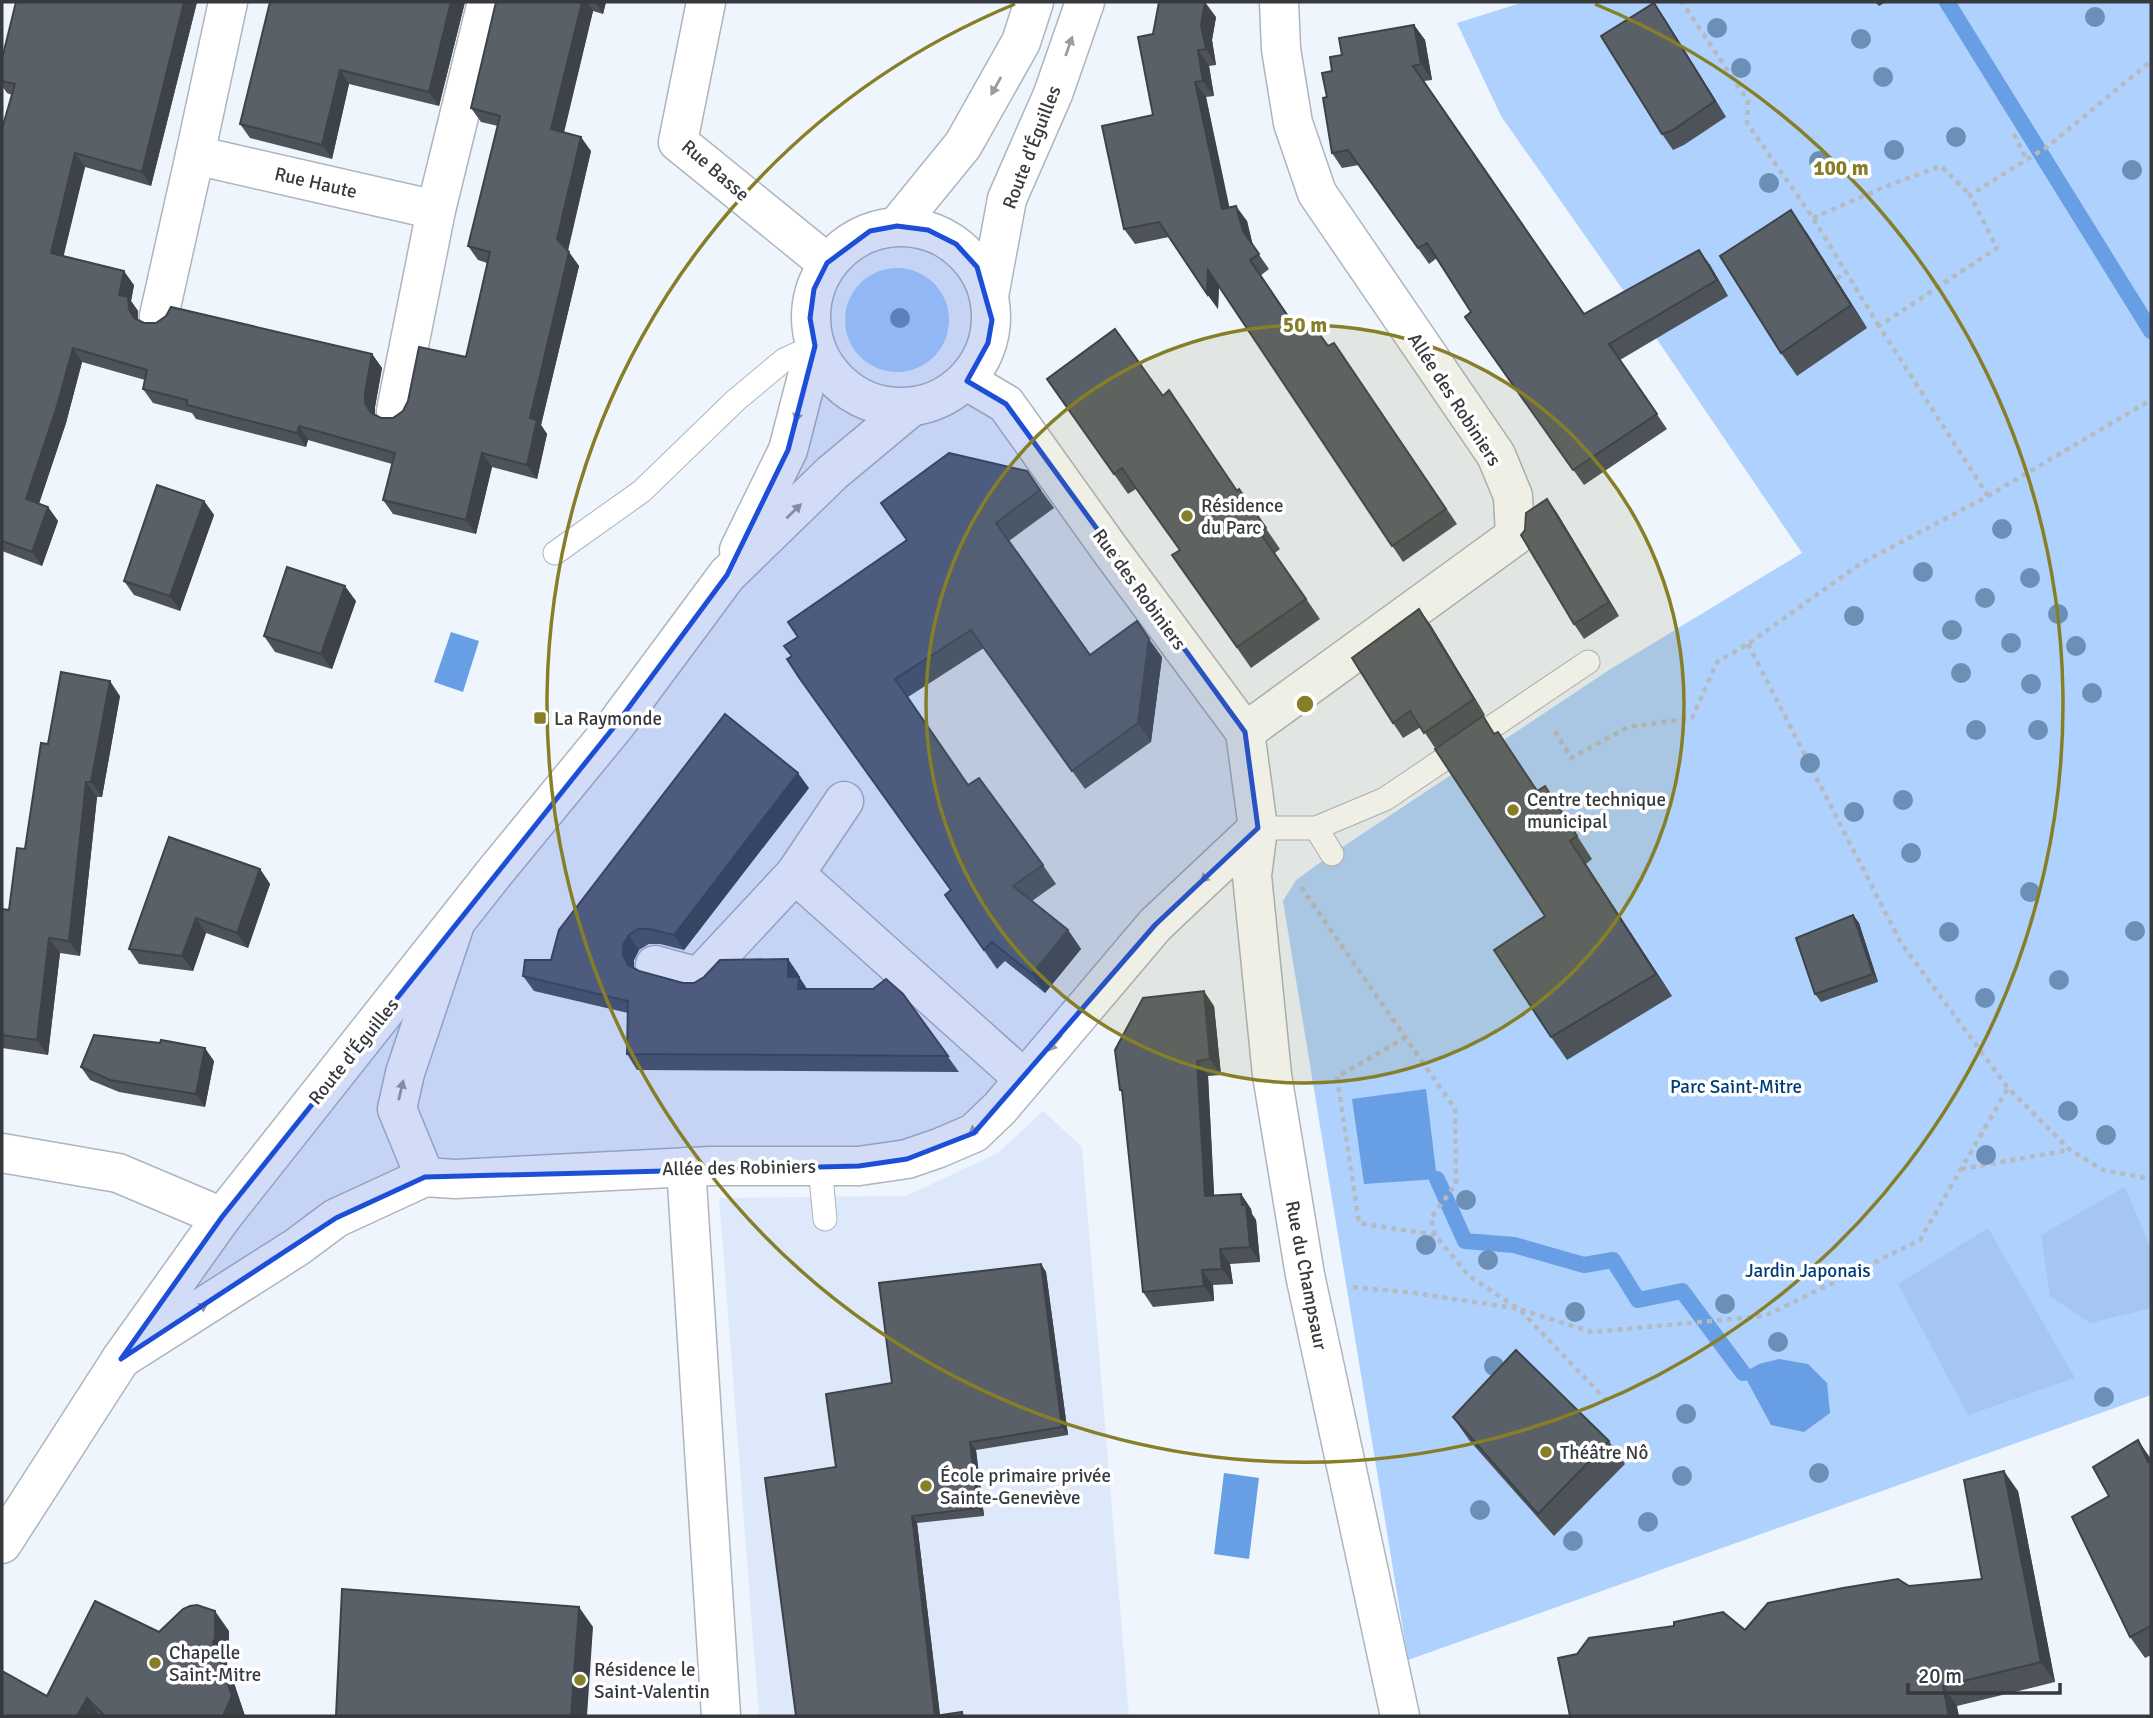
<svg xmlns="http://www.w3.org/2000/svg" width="2153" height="1718" font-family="Signika,sans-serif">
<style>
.built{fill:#dde9fa}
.green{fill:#afd1fd}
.forest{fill:#a4c6f1}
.water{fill:#689fe4}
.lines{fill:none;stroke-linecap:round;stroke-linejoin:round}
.stream{stroke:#689fe4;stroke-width:16}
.service-casing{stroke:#aeb5bf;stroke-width:25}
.minor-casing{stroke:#aeb5bf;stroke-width:41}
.tertiary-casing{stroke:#aeb5bf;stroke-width:41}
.path{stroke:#b5bac1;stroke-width:4.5;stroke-dasharray:5 5;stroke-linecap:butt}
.service{stroke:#fff;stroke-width:23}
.minor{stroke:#fff;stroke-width:38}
.tertiary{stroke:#fff;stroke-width:38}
.tree{fill:#6c8fb5}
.wall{fill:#4d5359}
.shaded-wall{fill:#3e4349}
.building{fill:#596068;stroke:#3e4349;stroke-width:2}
.oneway{fill:#9a9c9e}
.marked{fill:#1d4ed8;fill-opacity:0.2;stroke:#1d4ed8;stroke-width:5;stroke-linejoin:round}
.ring{fill:none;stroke:#877f27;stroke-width:3.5}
.poi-dot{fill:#877f27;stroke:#fff;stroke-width:2.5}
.labels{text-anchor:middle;stroke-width:7;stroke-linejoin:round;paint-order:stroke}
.street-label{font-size:19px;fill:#36393d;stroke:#fff}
.poi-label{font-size:19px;fill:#36393d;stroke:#fff;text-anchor:start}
.park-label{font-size:19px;fill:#003c7a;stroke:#fff}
.centre{fill:#877f27;stroke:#fff;stroke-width:3.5}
.ring-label{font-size:21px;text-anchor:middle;font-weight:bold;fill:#877f27;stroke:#fff;stroke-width:7;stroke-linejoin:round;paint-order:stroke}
</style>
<rect width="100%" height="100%" fill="#eff5fd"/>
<!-- built -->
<path class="built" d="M1043,1111L1082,1147L1129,1716H759L719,1198L906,1196L998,1153Z"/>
<!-- green -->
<g class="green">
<path d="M1524,2H2151V1395L1408,1660L1283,901L1296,880L1332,854L1609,670L1802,553L1635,307L1501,116L1457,23Z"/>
<circle cx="897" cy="320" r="52"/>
</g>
<!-- forest -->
<g class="forest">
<path d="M2125,1187L2151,1249V1308L2090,1323L2050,1296L2041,1235Z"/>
<path d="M1988,1228L2075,1378L1968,1415L1898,1284Z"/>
</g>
<!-- water -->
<g class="water">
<path d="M451,632L479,641L463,692L434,682Z"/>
<path d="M1426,1089L1437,1179L1364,1184L1352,1099Z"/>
<path d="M1779,1359L1808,1364L1827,1383L1830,1413L1804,1432L1771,1425L1743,1373L1759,1364Z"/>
<path d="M1224,1473L1259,1478L1249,1559L1214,1554Z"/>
</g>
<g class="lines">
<!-- stream -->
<g class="stream">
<path d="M1947,2L2151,331"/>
<path d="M1437,1179L1465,1241L1514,1245L1584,1265L1613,1260L1638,1300L1682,1291L1743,1373"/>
</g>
<defs>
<g id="service">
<path d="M555,553L642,491L736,400L784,360L815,346"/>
<path d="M1258,828H1316L1385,799L1588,662"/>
<path d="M1316,828L1332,854"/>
<path d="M820,1166L825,1219"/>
</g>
<g id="minor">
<path d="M228,2L195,155L436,210L487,2"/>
<path d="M706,2L678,142L827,263"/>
<path d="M159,316L195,155"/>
<path d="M967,381L1006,404L1111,551L1245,732L1258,828L1252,876L1272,1075L1305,1275L1400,1716"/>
<path d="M396,411L436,210"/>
<path d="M1245,732L1515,536L1513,496L1496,455L1317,193L1293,123L1281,49L1279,2"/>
<path d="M795,874L1024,1079"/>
<path d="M655,965L699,977L795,874L844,801"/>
<path d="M2,1153L118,1173L222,1217"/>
<path d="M686,1167L721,1716"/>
<path d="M425,1177L397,1109L405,1073L454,927"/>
<path d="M121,1359L297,1247L336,1218L425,1177L455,1179L710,1166H859L907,1159L939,1148L974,1133L1000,1108L1155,925L1258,828"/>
</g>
<g id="tertiary">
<path d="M897,226L963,145L1021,42L1034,2"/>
<circle cx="901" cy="317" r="90"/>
<path d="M989,296L1007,199L1053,94L1085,2"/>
<path d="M739,550L788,450L815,346"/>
<path d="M2,1544L121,1359L222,1217L495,872L618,722L727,575L832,473L910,408"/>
</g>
</defs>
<!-- service casing -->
<use href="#service" class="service-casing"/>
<!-- minor casing -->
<use href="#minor" class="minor-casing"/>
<!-- tertiary casing -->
<use href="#tertiary" class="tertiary-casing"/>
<!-- path -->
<g class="path">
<path d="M1680,2H1682L1748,101L1747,123L1813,218L1879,326"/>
<path d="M2014,134L2027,160"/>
<path d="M1813,218L1884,187L1941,166L1970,195"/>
<path d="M1837,279L1846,271"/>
<path d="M1988,496L1879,326L1997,248L1970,195L2047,147L2151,61"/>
<path d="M1748,644L1901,943L2008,1088L2070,1150L2103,1170L2151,1179"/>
<path d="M1555,731L1571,758L1628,727L1692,718L1717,662L1748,644L1860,564L1988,496L2151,400"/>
<path d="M1301,887L1455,1109L1456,1184L1431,1218L1435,1235L1469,1276L1519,1309L1592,1332L1765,1316L1920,1240L2008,1088"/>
<path d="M1406,1037L1337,1077L1359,1223L1435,1235"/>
<path d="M1961,1169L2070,1150"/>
<path d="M1353,1287L1415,1293L1519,1309L1606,1400"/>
</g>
<!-- service -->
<use href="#service" class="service"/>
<!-- minor -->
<use href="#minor" class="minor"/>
<!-- tertiary -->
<use href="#tertiary" class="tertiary"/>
</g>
<!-- trees -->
<g class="tree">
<circle cx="2095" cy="17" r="10"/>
<circle cx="1717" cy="28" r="10"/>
<circle cx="1861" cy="39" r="10"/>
<circle cx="1741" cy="68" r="10"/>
<circle cx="1883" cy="77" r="10"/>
<circle cx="1956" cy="137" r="10"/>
<circle cx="1894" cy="150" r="10"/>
<circle cx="1819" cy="161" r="10"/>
<circle cx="2132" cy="170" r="10"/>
<circle cx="1769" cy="183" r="10"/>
<circle cx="900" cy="318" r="10"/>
<circle cx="2002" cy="529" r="10"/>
<circle cx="1923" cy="572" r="10"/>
<circle cx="2030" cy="578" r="10"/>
<circle cx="1985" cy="598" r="10"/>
<circle cx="2058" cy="614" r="10"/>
<circle cx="1854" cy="616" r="10"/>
<circle cx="1952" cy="630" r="10"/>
<circle cx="2011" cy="643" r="10"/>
<circle cx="2076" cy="646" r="10"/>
<circle cx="1961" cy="673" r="10"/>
<circle cx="2031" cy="684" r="10"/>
<circle cx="2092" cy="693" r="10"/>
<circle cx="1976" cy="730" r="10"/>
<circle cx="2038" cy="730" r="10"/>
<circle cx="1810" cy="763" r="10"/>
<circle cx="1903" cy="800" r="10"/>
<circle cx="1854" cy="812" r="10"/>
<circle cx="1911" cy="853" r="10"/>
<circle cx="2030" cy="892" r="10"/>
<circle cx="2135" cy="931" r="10"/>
<circle cx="1949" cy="932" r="10"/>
<circle cx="2059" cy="980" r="10"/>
<circle cx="1985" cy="998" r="10"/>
<circle cx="2068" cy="1111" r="10"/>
<circle cx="2106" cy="1135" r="10"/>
<circle cx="1986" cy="1155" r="10"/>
<circle cx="1466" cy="1200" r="10"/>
<circle cx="1426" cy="1245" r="10"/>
<circle cx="1488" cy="1260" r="10"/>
<circle cx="1725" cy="1304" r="10"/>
<circle cx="1575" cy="1312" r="10"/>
<circle cx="1778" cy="1342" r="10"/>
<circle cx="1494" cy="1366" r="10"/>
<circle cx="2104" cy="1397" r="10"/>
<circle cx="1686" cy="1414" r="10"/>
<circle cx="1819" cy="1473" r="10"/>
<circle cx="1682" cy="1476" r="10"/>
<circle cx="1480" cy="1510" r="10"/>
<circle cx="1648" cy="1522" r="10"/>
<circle cx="1573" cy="1541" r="10"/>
</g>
<!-- wall -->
<g class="wall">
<path d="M197,2L151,186L85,167L63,256L134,285L131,301L138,311V320L144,323L372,354L382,368L375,407V415L381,418H393L403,411L466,357L487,263L478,260L468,246L498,126L481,122L471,108L496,2H606L603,14L593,11L564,133L591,151L568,251L579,266L541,425L547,434L537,479L492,467L476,534L393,514L383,500L392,464L308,440L306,447L196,419L192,413L153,403L143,389L145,380L82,362L66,423L39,503L48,507L58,521L42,566L2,551V129L12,95L7,93L2,86V59Z"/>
<path d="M270,2H465L439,106L349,84L332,159L250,138L240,124Z"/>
<path d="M1875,2H1886L1879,6Z"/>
<path d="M1216,17L1212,40L1216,65L1209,66L1214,96L1206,97L1229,208L1247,221L1253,246L1269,269L1260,276L1300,334L1328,346L1334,343L1457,524L1403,562L1219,286L1218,309L1169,237L1135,244L1124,229L1153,115V34Z"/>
<path d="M1665,19L1726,117L1684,145L1673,150L1662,134Z"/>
<path d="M1414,25L1425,40L1432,80L1424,81L1584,314L1699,250L1710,265L1728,296L1620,360L1667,429L1584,485L1465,317L1471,312L1437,258L1429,264L1359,165L1342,168L1332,153L1327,97L1342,55Z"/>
<path d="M1807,233L1867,328L1797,376L1781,353Z"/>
<path d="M1047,379L1163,396L1237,490L1239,489L1280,549L1275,553L1320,619L1251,668L1172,555L1180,550L1136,489L1128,494Z"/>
<path d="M1027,471L1054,508L1009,541L1090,655L1162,657L1151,742L1085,789L984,648L908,697L968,785L1043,865L1056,884L1032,901L1068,930L1081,949L1045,993L1005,961L997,969L945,895L951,890L792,656Z"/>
<path d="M1547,499L1557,513L1619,616L1584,639L1574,624Z"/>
<path d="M204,501L214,515L180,611L134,595L124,581Z"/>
<path d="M356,601L332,669L275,652L264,636Z"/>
<path d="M1430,624L1485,715L1435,748L1421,727L1403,738L1393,723Z"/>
<path d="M120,696L102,797H97L80,956L60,953L48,1055L2,1048V909L9,910L25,849L48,744Z"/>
<path d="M1498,732L1538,791L1560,809L1592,859L1586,864L1672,996L1567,1060L1551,1037L1545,916L1495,733Z"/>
<path d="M809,788L684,950L660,944H649L639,950L634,960V968L639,971L683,983H694L788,959L807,989L903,994L959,1072L637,1070L627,1054L628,1013L534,991L523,976L551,960Z"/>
<path d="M260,869L270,884L248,948L206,933L193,971L139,964L129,949Z"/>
<path d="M1853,915L1859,923L1878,982L1821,1002L1815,994Z"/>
<path d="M1214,1006L1221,1075L1208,1076L1214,1196L1241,1194L1251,1209L1252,1214L1256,1220L1260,1262L1230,1264L1233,1284L1213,1285L1214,1301L1153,1307L1143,1292L1123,1094L1120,1090Z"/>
<path d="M214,1061L205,1107L119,1092L90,1080L81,1067Z"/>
<path d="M1041,1264L1046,1272L1068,1435L976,1450L984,1516L917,1523L940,1715L962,1712L965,1716H796L836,1467L892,1383Z"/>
<path d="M1453,1417L1609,1441L1625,1464L1554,1536L1469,1440Z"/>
<path d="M2151,1460V1655L2145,1658L2130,1637L2109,1496Z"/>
<path d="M2018,1491L2055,1682L1957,1706L1745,1630L1909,1586L1982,1579Z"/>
<path d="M229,1631V1658L227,1662L228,1673L233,1680L245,1716H2L47,1696L159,1632Z"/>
</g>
<!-- shaded-wall -->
<g class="shaded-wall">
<path d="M184,2H197L151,186L142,172Z"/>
<path d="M451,2H465L439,106L429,92Z"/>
<path d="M582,2H587L593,11L561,143L551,129Z"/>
<path d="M595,2H606L603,14Z"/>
<path d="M1205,2L1216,17L1212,40L1216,65L1206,49L1201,25Z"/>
<path d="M1654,3L1665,19L1726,117L1715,101Z"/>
<path d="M1414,25L1425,40L1432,80L1421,64Z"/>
<path d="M1198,50L1209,66L1214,96L1203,81Z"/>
<path d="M340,70L349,84L332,159L322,145Z"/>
<path d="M1195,82L1206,97L1233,224L1222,209Z"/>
<path d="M581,137L591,151L567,253L557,239Z"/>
<path d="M75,153L85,167L61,267L51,253Z"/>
<path d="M1236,206L1247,221L1253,246L1243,231Z"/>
<path d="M1791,210L1807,233L1867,328L1851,305Z"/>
<path d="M1699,250L1710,265L1728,296L1717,280Z"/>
<path d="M569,252L579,266L541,425L547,434L537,479L527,465L530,418Z"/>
<path d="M1208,270L1219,286L1218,309L1207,294Z"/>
<path d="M124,271L134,285L131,301L138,311V323L119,295Z"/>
<path d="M73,348L82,362L66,423L36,513L26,499Z"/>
<path d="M372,354L382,368L375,407V417L381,427L365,403V393Z"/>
<path d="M299,426L308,440L306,447L297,433Z"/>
<path d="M482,453L492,467L476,534L466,520Z"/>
<path d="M1547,499L1557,513L1619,616L1609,602Z"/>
<path d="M204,501L214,515L180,611L170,596Z"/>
<path d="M48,507L58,521L42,566L32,552Z"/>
<path d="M345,586L356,601L332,669L321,654Z"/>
<path d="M1419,609L1430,624L1485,715L1474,699Z"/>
<path d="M1149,639L1162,657L1151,742L1138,723Z"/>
<path d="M110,681L120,696L102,797L91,782Z"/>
<path d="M798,773L809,788L684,950L674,935Z"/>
<path d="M86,782L97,797L80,956L69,941Z"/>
<path d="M1570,841L1586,864L1672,996L1656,974Z"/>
<path d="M260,869L270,884L248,948L237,933Z"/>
<path d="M1853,915L1859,923L1878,982L1873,974Z"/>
<path d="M196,918L206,933L193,971L182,956Z"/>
<path d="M1068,930L1081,949L1045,993L1032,974Z"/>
<path d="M629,935L639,950L634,960V970L628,965L623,955V945Z"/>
<path d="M49,938L60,953L48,1055L37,1040Z"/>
<path d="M788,959L799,975L798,992L788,977Z"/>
<path d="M799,977L809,992L798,989Z"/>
<path d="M1204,991L1214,1006L1221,1075L1210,1059Z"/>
<path d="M205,1048L214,1061L205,1107L196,1094Z"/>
<path d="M1197,1061L1208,1076L1215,1211L1205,1196Z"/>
<path d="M1241,1194L1251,1209L1252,1214L1256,1220L1260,1262L1250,1247Z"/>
<path d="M1220,1249L1230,1264L1233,1284L1222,1269Z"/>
<path d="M1041,1264L1046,1272L1068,1435L1062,1427Z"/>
<path d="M1202,1270L1213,1285L1214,1301L1204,1286Z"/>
<path d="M2138,1440L2151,1459V1467L2148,1462Z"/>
<path d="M970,1442L976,1450L984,1516L978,1508Z"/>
<path d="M2004,1471L2018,1491L2055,1682L2041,1662Z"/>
<path d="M912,1516L917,1523L940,1716H936Z"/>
<path d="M579,1607L593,1627L587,1716H571Z"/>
<path d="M215,1611L229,1631V1658L227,1662L228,1673L233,1680L245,1716H223L213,1642Z"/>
<path d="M1943,1686L1957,1706L1959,1716H1949Z"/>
<path d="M87,1698L100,1716H77Z"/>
</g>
<!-- building -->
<g class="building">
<path d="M16,2H184L142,172L75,153L51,253L124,271L119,295L128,297L129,309L134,318L144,323H156L166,316L171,307L372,354L365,393V403L371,413L381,418H393L403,411L408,401L419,347L466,357L490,252L468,246L500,116L471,108L496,2H582L551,129L581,137L557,239L569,252L530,418L537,420L527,465L482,453L466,520L383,500L395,453L299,426L297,433L187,405V400L143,389L147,370L73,348L56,409L26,499L48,507L32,552L2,541V129L15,84L2,81V59Z"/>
<path d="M270,2H451L429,92L340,70L322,145L240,124Z"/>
<path d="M1159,2H1205L1201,25L1206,49L1198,50L1203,81L1195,82L1222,209L1236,206L1243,231L1259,254L1250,260L1300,334L1313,325L1328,346L1334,343L1446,509L1392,546L1208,270L1207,294L1159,222L1124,229L1102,126L1153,115L1138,37L1153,34Z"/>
<path d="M1654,3L1715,101L1673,130L1662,134L1601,36Z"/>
<path d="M1414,25L1421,64L1413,66L1584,314L1699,250L1717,280L1609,344L1657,414L1573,470L1465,317L1471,312L1427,243L1418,248L1348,150L1332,153L1323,98L1327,97L1322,73L1332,71L1330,57L1342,55L1339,38Z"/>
<path d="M1791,210L1851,305L1781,353L1720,256Z"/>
<path d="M1115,329L1163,396L1169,390L1237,491L1239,489L1266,528L1260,533L1306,599L1237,647L1172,555L1180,550L1145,501L1122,468L1114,474L1047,379Z"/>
<path d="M949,453L1027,471L1040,490L996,523L1090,655L1137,621L1149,639L1138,723L1072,771L971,630L895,679L968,785L979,778L1043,865L1013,886L1068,930L1032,974L992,942L984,950L945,895L951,890L800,679L787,659L792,656L784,646L798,637L788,622L907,540L881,503Z"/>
<path d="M157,485L204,501L170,596L124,581Z"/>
<path d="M1547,499L1609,602L1574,624L1521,535L1525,530L1526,513Z"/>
<path d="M287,567L345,586L321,654L264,636Z"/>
<path d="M1419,609L1474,699L1424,733L1410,711L1393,723L1352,658Z"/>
<path d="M61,672L110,681L91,782H86L69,941L49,938L37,1040L2,1035V909L9,910L17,848L25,849L41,743L48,744Z"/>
<path d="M725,714L798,773L674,935L649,929H638L629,935L623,945V955L628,965L639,971L683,983H694L704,977L720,960L788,959V977H799L798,989H873L886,979L903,994L948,1056L627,1054L628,1001L523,976L525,960H551L559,930Z"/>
<path d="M1483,716L1494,734L1498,732L1537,791L1545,786L1577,836L1570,841L1656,974L1551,1037L1494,950L1545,916L1435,749Z"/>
<path d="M169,837L260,869L237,933L196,918L182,956L129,949Z"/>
<path d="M1853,915L1873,974L1815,994L1796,938Z"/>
<path d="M1204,991L1210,1059L1197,1061L1205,1196L1241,1194L1242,1205H1246L1250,1247L1220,1249L1222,1269L1202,1270L1204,1286L1143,1292L1122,1090H1120L1115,1050L1143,998Z"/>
<path d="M94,1035L160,1043L161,1040L205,1048L196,1094L110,1080L81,1067Z"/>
<path d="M1041,1264L1062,1427L970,1442L978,1508L912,1516L935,1716L962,1712V1716H796L765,1478L836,1467L826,1394L892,1383L879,1283Z"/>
<path d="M1516,1350L1609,1441L1538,1514L1453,1417Z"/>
<path d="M2138,1440L2148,1462L2151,1460V1626L2130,1637L2072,1517L2109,1496L2093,1467Z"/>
<path d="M2004,1471L2041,1662L1943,1686L1949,1716H1570L1558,1658L1577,1654L1589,1638L1674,1626V1622L1723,1612L1745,1630L1768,1603L1843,1588L1898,1579L1909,1586L1982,1579L1964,1480Z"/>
<path d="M342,1589L579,1607L571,1716H336Z"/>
<path d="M95,1601L159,1632L183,1609L190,1606L197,1605L215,1611V1638L213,1642L215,1658L220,1661L232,1696L223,1716H105L87,1698L77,1716H2V1671L47,1696Z"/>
</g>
<!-- one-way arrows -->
<defs><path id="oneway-solid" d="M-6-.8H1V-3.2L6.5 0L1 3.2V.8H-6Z" transform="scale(1.75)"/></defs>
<g class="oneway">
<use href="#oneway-solid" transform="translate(1069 46) rotate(-71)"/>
<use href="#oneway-solid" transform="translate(996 86) rotate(119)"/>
<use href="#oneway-solid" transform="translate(798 412) rotate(105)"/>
<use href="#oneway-solid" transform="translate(794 511) rotate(-44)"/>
<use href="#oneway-solid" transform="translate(1208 875) rotate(137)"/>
<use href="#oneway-solid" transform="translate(1055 1043) rotate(130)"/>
<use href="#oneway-solid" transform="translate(401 1090) rotate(-77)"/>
<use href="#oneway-solid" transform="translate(977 1128) rotate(143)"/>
<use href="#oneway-solid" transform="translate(199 1309) rotate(-32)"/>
</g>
<!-- marked area -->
<path class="marked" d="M897,226L928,230L956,244L977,267L992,320L988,343L967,381L1006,404L1245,732L1258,828L1155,925L974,1133L907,1159L859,1166L425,1177L336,1218L121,1359L222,1217L618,722L727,575L788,450L815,346L810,318L814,289L827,263L870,231Z"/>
<!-- distance rings -->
<circle cx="1305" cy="704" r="379" fill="#877f27" fill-opacity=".12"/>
<g class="ring">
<circle cx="1305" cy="704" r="379"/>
<path d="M1595 4A758 758 0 1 1 1015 4"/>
</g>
<!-- markers -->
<g class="poi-dot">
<circle cx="1187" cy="516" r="7"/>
<rect x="533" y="711" width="14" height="14" rx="3.5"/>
<circle cx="1513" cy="810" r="7"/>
<circle cx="1546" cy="1452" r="7"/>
<circle cx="926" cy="1486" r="7"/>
<circle cx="155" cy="1663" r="7"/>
<circle cx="580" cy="1680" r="7"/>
</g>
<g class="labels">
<!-- street labels -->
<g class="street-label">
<text transform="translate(1031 147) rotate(-69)" y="7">Route d'Éguilles</text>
<text transform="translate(716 170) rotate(41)" y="7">Rue Basse</text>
<text transform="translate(316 182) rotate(13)" y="7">Rue Haute</text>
<text transform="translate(1455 399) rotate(57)" y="7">Allée des Robiniers</text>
<text transform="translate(1140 589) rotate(54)" y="7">Rue des Robiniers</text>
<text transform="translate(353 1051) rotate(-51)" y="7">Route d'Éguilles</text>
<text transform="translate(739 1167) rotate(-1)" y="7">Allée des Robiniers</text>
<text transform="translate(1307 1275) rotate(79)" y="7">Rue du Champsaur</text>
</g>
<!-- poi labels -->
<g class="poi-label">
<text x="1201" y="512">Résidence<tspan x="1201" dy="22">du Parc</tspan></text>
<text x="554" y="725">La Raymonde</text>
<text x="1527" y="806">Centre technique<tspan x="1527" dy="22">municipal</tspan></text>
<text x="1560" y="1459">Théâtre Nô</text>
<text x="940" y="1482">École primaire privée<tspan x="940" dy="22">Sainte-Geneviève</tspan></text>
<text x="169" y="1659">Chapelle<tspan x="169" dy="22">Saint-Mitre</tspan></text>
<text x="594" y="1676">Résidence le<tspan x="594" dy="22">Saint-Valentin</tspan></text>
</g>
<!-- park labels -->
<g class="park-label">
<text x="1736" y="1093">Parc Saint-Mitre</text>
<text x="1808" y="1277">Jardin Japonais</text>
</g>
</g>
<circle cx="1305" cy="704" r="10" class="centre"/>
<g class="ring-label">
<text x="1841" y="175">100 m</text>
<text x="1305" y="332">50 m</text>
</g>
<!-- border -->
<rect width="2153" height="1718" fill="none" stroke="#36393d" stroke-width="7"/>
<!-- scale -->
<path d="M1908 1683v10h152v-10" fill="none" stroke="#36393d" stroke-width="3.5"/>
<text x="1918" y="1683" font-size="21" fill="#36393d" stroke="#ffffff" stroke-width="5" paint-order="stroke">20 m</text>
</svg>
